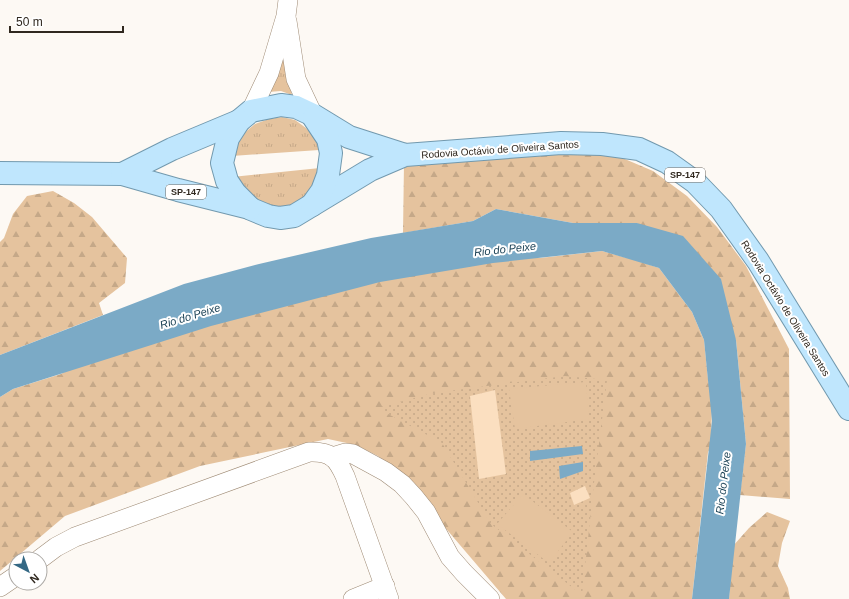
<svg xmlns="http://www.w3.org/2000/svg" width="849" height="599" font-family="Arial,sans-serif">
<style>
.grass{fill:url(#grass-tufts)}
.forest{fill:url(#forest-firs)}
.park{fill:url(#park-dots)}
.pitch{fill:#e5c39e}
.water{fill:#7baac6}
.building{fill:#fbdfc0}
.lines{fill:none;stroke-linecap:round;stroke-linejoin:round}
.minor-casing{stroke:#9e8a74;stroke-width:20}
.major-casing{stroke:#7299ae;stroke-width:24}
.minor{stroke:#fff;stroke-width:19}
.major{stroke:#bfe6fd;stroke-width:22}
.labels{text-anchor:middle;stroke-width:4;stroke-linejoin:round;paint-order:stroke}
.shield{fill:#fff;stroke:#6e6862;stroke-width:1}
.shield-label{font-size:9px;font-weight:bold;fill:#30281f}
.street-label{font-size:10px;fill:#30281f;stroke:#fff}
.water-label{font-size:11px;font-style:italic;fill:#183f53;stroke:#fff}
</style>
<defs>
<pattern id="grass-tufts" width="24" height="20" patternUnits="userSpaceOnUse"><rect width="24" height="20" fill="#e5c39e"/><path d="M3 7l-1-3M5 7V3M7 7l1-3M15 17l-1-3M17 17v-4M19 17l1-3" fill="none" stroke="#c5a888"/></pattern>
<pattern id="forest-firs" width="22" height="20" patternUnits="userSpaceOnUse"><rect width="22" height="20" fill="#e5c39e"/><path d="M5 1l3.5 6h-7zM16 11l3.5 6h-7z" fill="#c5a888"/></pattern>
<pattern id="park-dots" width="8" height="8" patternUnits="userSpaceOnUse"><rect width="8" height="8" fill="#e5c39e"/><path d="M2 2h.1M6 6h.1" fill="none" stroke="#c5a888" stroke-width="1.8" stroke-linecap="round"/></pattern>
</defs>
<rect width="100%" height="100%" fill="#fdf9f4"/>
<!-- grass -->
<g class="grass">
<path d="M283,58L292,95L281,91L268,92Z"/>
<path d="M282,117L295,120L306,128L315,138L319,150L232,156L234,147L243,134L255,124L269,119Z"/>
<path d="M320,168L310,193L285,209L254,202L232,177Z"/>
</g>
<!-- forest -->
<g class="forest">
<path d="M578,151L613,154L653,171L687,196L717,227L746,266L789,349L790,499L740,495L746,444L736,340L637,223H573L496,209L473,221L403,233L404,163Z"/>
<path d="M53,191L74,203L92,217L127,258L125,283L99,303L103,315L0,355V242L4,238L13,214L27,196Z"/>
<path d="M602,251L627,258L637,259L641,262L659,268L692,312L704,340L708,379L712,402L711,447L708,452L692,599H506L396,470L378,456L356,445L328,439L200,466L65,516L0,571V397L13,389L61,374L77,365L386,272L486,258H540Z"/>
<path d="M767,512L790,521L782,543L778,566L788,588L790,599H729L733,546L749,528Z"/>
</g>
<!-- park -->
<path class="park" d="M565,376L607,380L594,483L582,595L491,524L442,443L377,408L433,393Z"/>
<!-- pitch -->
<g class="pitch">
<path d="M586,382L589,419L515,429L509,389Z"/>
<path d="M523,494L573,532L549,563L497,524Z"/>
</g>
<!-- water -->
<g class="water">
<path d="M496,209L573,223H637L683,236L721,279L736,340L746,444L729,599H692L712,421L704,340L692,312L659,268L602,251L493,263L380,282L211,326L13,389L0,397V355L184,284L259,264L371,238L473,221Z"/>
<path d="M582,446L583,454L530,461V451Z"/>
<path d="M583,462V471L560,479L559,466Z"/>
</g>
<!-- building -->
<g class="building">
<path d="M495,390L506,474L479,479L470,396Z"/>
<path d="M585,486L590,498L574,505L570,493Z"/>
</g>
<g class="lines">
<defs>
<g id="minor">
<path d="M287,21L296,79L313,115"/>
<path d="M251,111L269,73L286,16L288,0"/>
<path d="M332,457L345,453L353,454L386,472L402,484L414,497L426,512L450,557L464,573L490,599"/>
<path d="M40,559L56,547L75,537L309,452C331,451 337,458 345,476L389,599"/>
<path d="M0,587L16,576"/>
<path d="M353,599L385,586"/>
</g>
<g id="major">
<path d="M405,155L349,137L313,115L296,107L281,105L251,111L239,121L228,138L222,163L227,181L235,193L251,209L268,216L280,218L294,216L370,170L405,155L561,143L602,144L639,149L667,162L695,182L721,209L758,261L849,409"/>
<path d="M0,173L122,174L178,190L250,208"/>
<path d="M122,174L172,149L239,121"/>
<path d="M312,205L322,191L328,175L331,153L328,139L314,118"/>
</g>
</defs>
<!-- minor casing -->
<use href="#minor" class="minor-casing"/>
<!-- major casing -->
<use href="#major" class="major-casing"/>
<!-- minor -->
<use href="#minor" class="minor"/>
<!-- major -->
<use href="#major" class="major"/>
</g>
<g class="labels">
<!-- shield labels -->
<g class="shield">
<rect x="665" y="168" width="40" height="14" rx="3"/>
<rect x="166" y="185" width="40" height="14" rx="3"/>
</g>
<g class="shield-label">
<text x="685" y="178">SP-147</text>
<text x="186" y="195">SP-147</text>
</g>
<!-- street labels -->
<g class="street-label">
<text transform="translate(500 149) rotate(-4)" y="4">Rodovia Octávio de Oliveira Santos</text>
<text transform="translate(786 308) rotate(58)" y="4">Rodovia Octávio de Oliveira Santos</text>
</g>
<!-- water labels -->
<g class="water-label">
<text transform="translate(505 249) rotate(-6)" y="4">Rio do Peixe</text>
<text transform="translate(190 316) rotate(-17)" y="4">Rio do Peixe</text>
<text transform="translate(723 483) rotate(-83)" y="4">Rio do Peixe</text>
</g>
</g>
<!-- north arrow -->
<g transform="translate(28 571) rotate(139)"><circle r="19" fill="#ffffff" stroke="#aca9a5"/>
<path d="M0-3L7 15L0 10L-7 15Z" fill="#346884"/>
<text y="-6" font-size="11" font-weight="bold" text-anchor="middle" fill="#30281f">N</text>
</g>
<!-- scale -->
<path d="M10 26v6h113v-6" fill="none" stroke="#30281f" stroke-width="2"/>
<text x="16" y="26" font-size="12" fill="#30281f" stroke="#ffffff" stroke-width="3" paint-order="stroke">50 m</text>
</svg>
